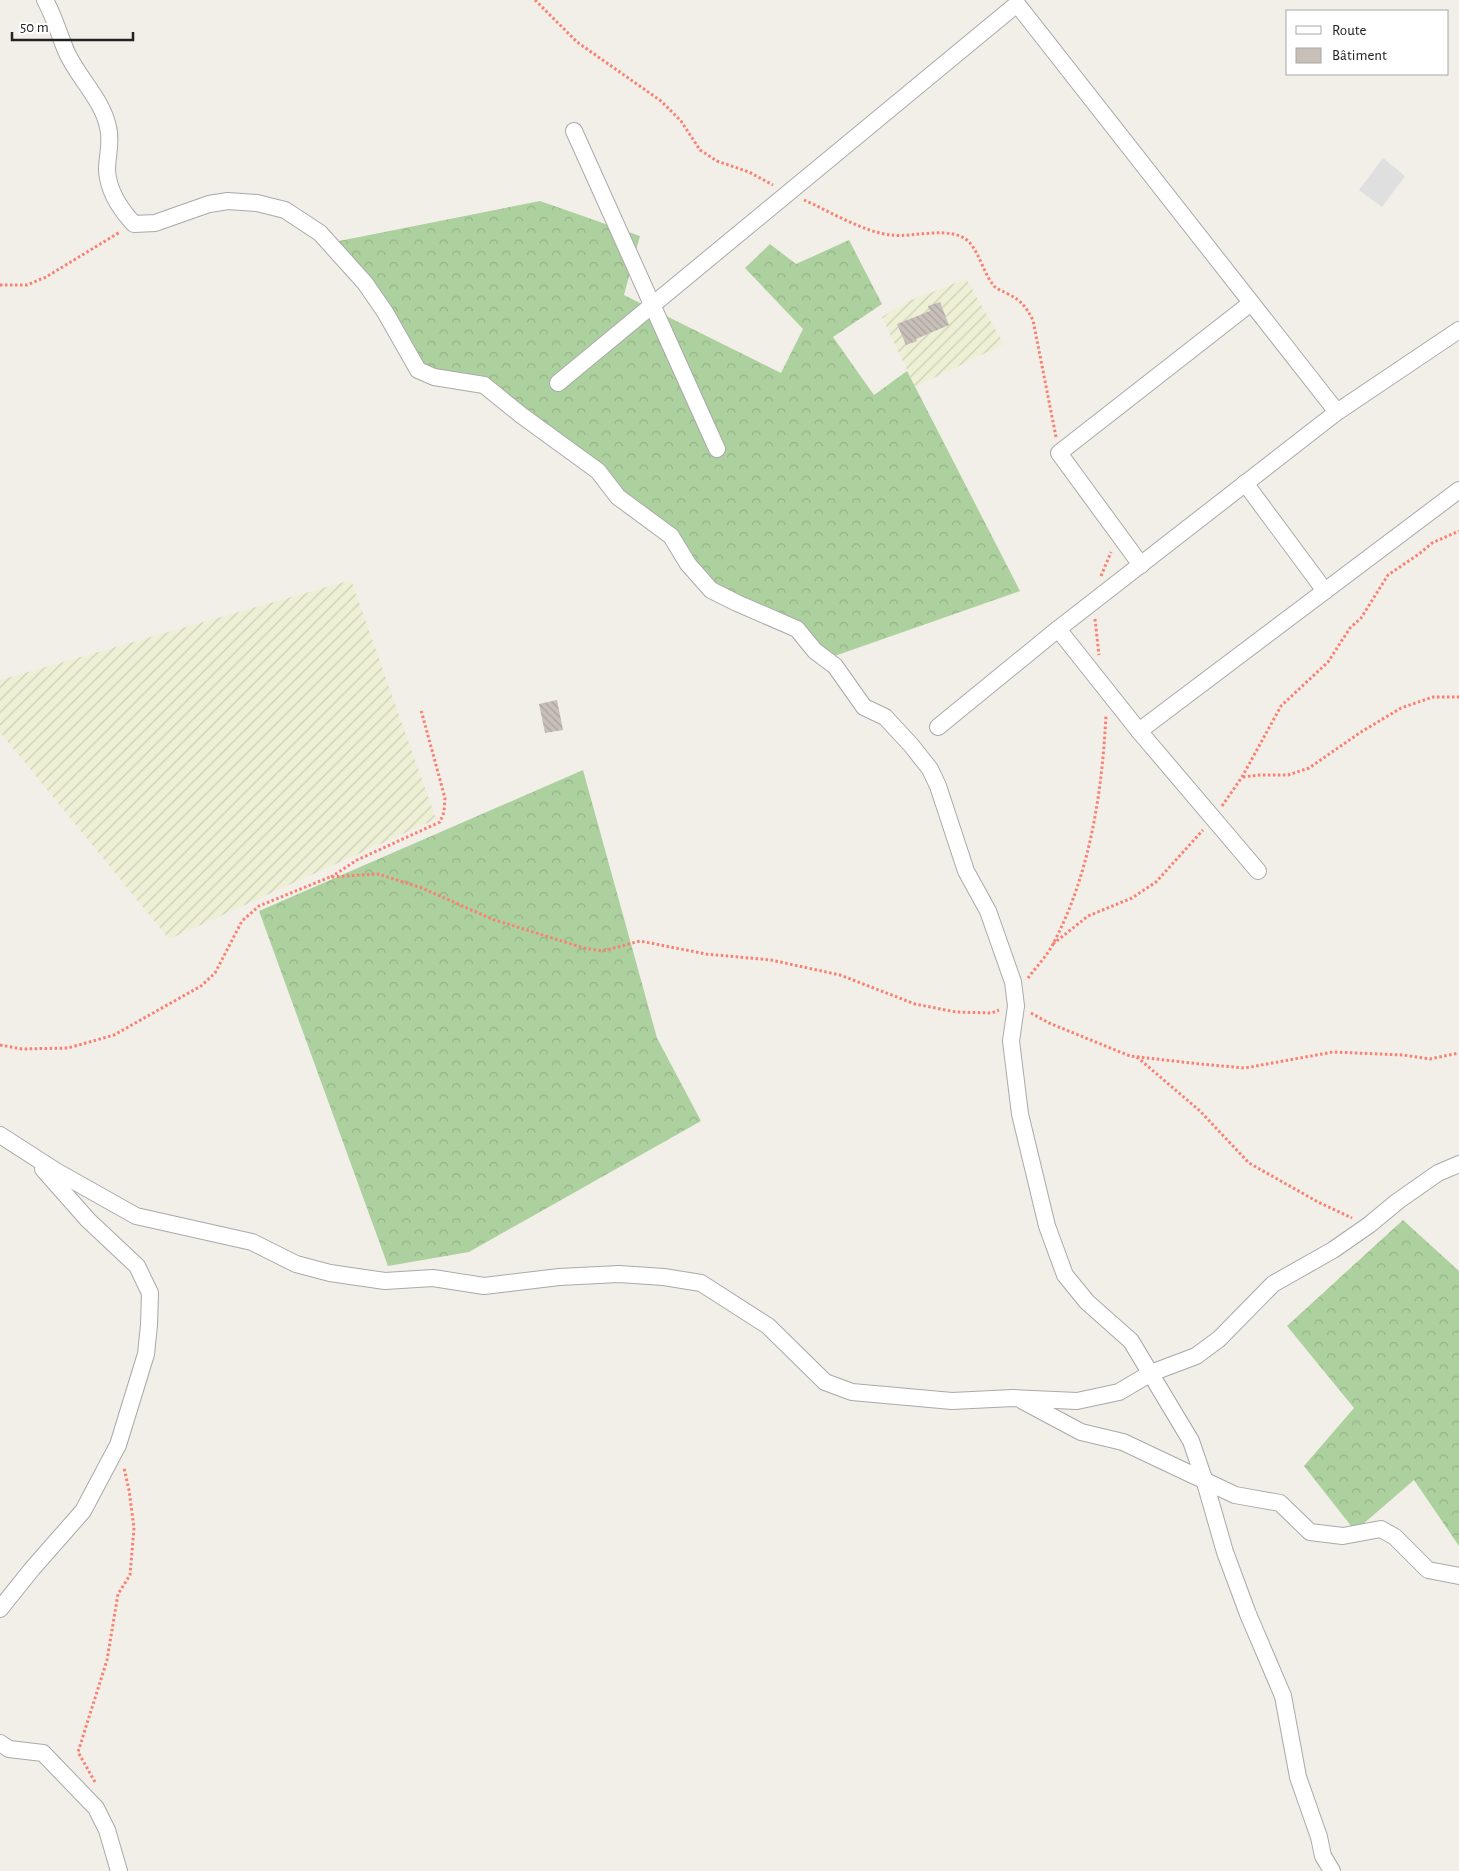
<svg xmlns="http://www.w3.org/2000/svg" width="1459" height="1871" font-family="'Alegreya Sans',sans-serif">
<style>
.residential{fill:#e0dfdf}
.farmland{fill:url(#farmland-furrows)}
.forest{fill:url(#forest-crowns)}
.building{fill:url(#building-back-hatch)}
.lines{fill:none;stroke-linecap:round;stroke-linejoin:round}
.minor-casing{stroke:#a9a9a9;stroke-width:18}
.path{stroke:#fa8072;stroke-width:3;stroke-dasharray:2.5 2.5;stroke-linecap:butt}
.minor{stroke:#fff;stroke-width:16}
</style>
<defs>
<pattern id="farmland-furrows" width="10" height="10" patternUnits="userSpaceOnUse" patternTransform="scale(1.25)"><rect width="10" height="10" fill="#eef0d5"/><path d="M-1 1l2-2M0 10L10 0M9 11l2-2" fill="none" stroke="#ccceb7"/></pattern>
<pattern id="forest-crowns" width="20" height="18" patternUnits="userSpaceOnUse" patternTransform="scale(1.25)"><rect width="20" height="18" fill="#add19e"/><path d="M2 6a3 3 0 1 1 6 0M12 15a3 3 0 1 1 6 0" fill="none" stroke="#95b388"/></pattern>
<pattern id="building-back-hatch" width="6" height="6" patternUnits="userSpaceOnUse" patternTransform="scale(1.25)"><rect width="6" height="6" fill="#c7bfb8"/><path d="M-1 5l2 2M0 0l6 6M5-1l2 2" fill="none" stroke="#aba49e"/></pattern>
</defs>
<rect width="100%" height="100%" fill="#f2efe9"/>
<!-- residential -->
<path class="residential" d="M1383,158L1405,176L1382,207L1359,190Z"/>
<!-- farmland -->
<g class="farmland">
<path d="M966,279L1004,344L915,387L882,317L906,302Z"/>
<path d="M351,580L436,819L169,939L0,732V680Z"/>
</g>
<!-- forest -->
<g class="forest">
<path d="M540,201L640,236L624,295L781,373L803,329L745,268L770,244L796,264L849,240L882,304L833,337L874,395L907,371L1020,591L826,659L797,629L711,590L671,536L484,385L418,370L329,243Z"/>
<path d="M583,770L657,1038L701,1121L469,1252L388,1266L259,911Z"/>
<path d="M1403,1220L1459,1271V1546L1414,1480L1355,1531L1304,1466L1354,1408L1287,1326Z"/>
</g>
<!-- building -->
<g class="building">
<path d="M940,302L949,325L916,339L917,341L906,345L897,324L930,311L928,306Z"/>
<path d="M557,700L563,730L545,733L539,704Z"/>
</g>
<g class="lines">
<defs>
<g id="minor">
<path d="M45,0C55,18 59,35 67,53C79,79 102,99 108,127C112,141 107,156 107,170C108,190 120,209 134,224L155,223L209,204L228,201L257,203L285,210L320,233L365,283L385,312L418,370L434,377L484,385L521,415L598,471L618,497L671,536L688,564L711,590L737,603L797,629L815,651L835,666L864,707L885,717L911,745L930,769L938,786L966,871L988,911L1013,982L1016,1006L1011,1041L1020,1114L1047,1226L1065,1275L1087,1302L1131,1341L1191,1441L1204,1479L1225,1552L1248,1614L1283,1696L1298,1777L1319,1837L1323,1856L1332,1871"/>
<path d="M574,131L717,449"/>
<path d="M558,383L1017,4L1337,412"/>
<path d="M1245,483L1325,591"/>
<path d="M1141,565L1059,453L1251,303"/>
<path d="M1058,629L1139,731L1258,871"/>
<path d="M938,727L1058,629L1337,412L1459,330"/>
<path d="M1139,731L1459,490"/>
<path d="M0,1135L56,1171L136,1216L252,1242L296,1264L330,1273L385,1281L433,1278L484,1286L559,1277L619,1274L664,1277L701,1283L768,1326L825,1382L852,1392L952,1401L1013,1398L1077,1401L1119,1392L1151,1373L1196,1356L1219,1339L1273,1284L1333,1250L1369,1225L1398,1201L1438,1173L1459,1164"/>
<path d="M1023,1401L1081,1432L1123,1442L1235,1495L1280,1503L1310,1532L1343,1536L1381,1529L1395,1537L1428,1570L1459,1576"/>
<path d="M0,1609L32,1569L83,1511L118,1445L146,1354L149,1325L150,1293L137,1266L88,1220L43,1169"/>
<path d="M0,1743L9,1749L43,1753L96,1808L107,1830L119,1871"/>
</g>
</defs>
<!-- minor casing -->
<use href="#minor" class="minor-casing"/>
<!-- path -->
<g class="path">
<path d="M535,0L577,42L661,101L681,121L700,150L717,161L749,172L773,185"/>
<path d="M804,200C829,211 865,233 892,235C914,238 953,224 970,243C980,255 984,274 994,286C998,290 1003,291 1008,294C1021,300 1026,307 1033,320L1056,437"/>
<path d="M0,285H27L46,277L120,232"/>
<path d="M1101,576L1111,552"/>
<path d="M1095,619L1099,655"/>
<path d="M1243,777L1259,775H1288L1309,768L1361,732L1401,708L1433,697H1459"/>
<path d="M1222,806L1242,777L1281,706L1328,662L1350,628L1361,618L1388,575L1419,554L1432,543L1459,531"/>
<path d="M331,877L357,860L440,822L444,812L445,798L421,710"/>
<path d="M1053,944L1088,916L1132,898L1156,882L1203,830"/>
<path d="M1028,978C1036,967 1047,956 1053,944C1090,874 1102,793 1106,715"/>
<path d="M1031,1013L1049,1023L1130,1056L1200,1064L1245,1068L1333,1052L1403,1055L1430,1059L1459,1053"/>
<path d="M0,1045L22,1049L68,1048L114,1035L201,986L215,973L242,921L259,906L330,877L378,874L422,888L492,919L584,948L603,951L640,941L706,954L771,960L840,975L915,1004L956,1012L992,1013L999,1010"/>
<path d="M1137,1057L1200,1111L1249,1163L1318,1202L1352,1218"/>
<path d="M95,1782L78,1752L107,1660L118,1594L130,1575L134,1528L129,1490L124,1468"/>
</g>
<!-- minor -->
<use href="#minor" class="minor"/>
</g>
<!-- legend -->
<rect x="1286" y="10" width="162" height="65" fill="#ffffff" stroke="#a7a7a7"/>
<rect x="1296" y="26" width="25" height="8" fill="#ffffff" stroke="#a7a7a7"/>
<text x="1332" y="35" font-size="15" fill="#222222">Route</text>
<rect x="1296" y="48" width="25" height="15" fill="#c7bfb8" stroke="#a7a7a7"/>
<text x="1332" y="60" font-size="15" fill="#222222">Bâtiment</text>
<!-- scale -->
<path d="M12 32v8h121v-8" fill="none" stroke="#222222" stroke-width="2.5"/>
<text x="20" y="32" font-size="15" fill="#222222" stroke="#ffffff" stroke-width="4" paint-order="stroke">50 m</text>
</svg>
